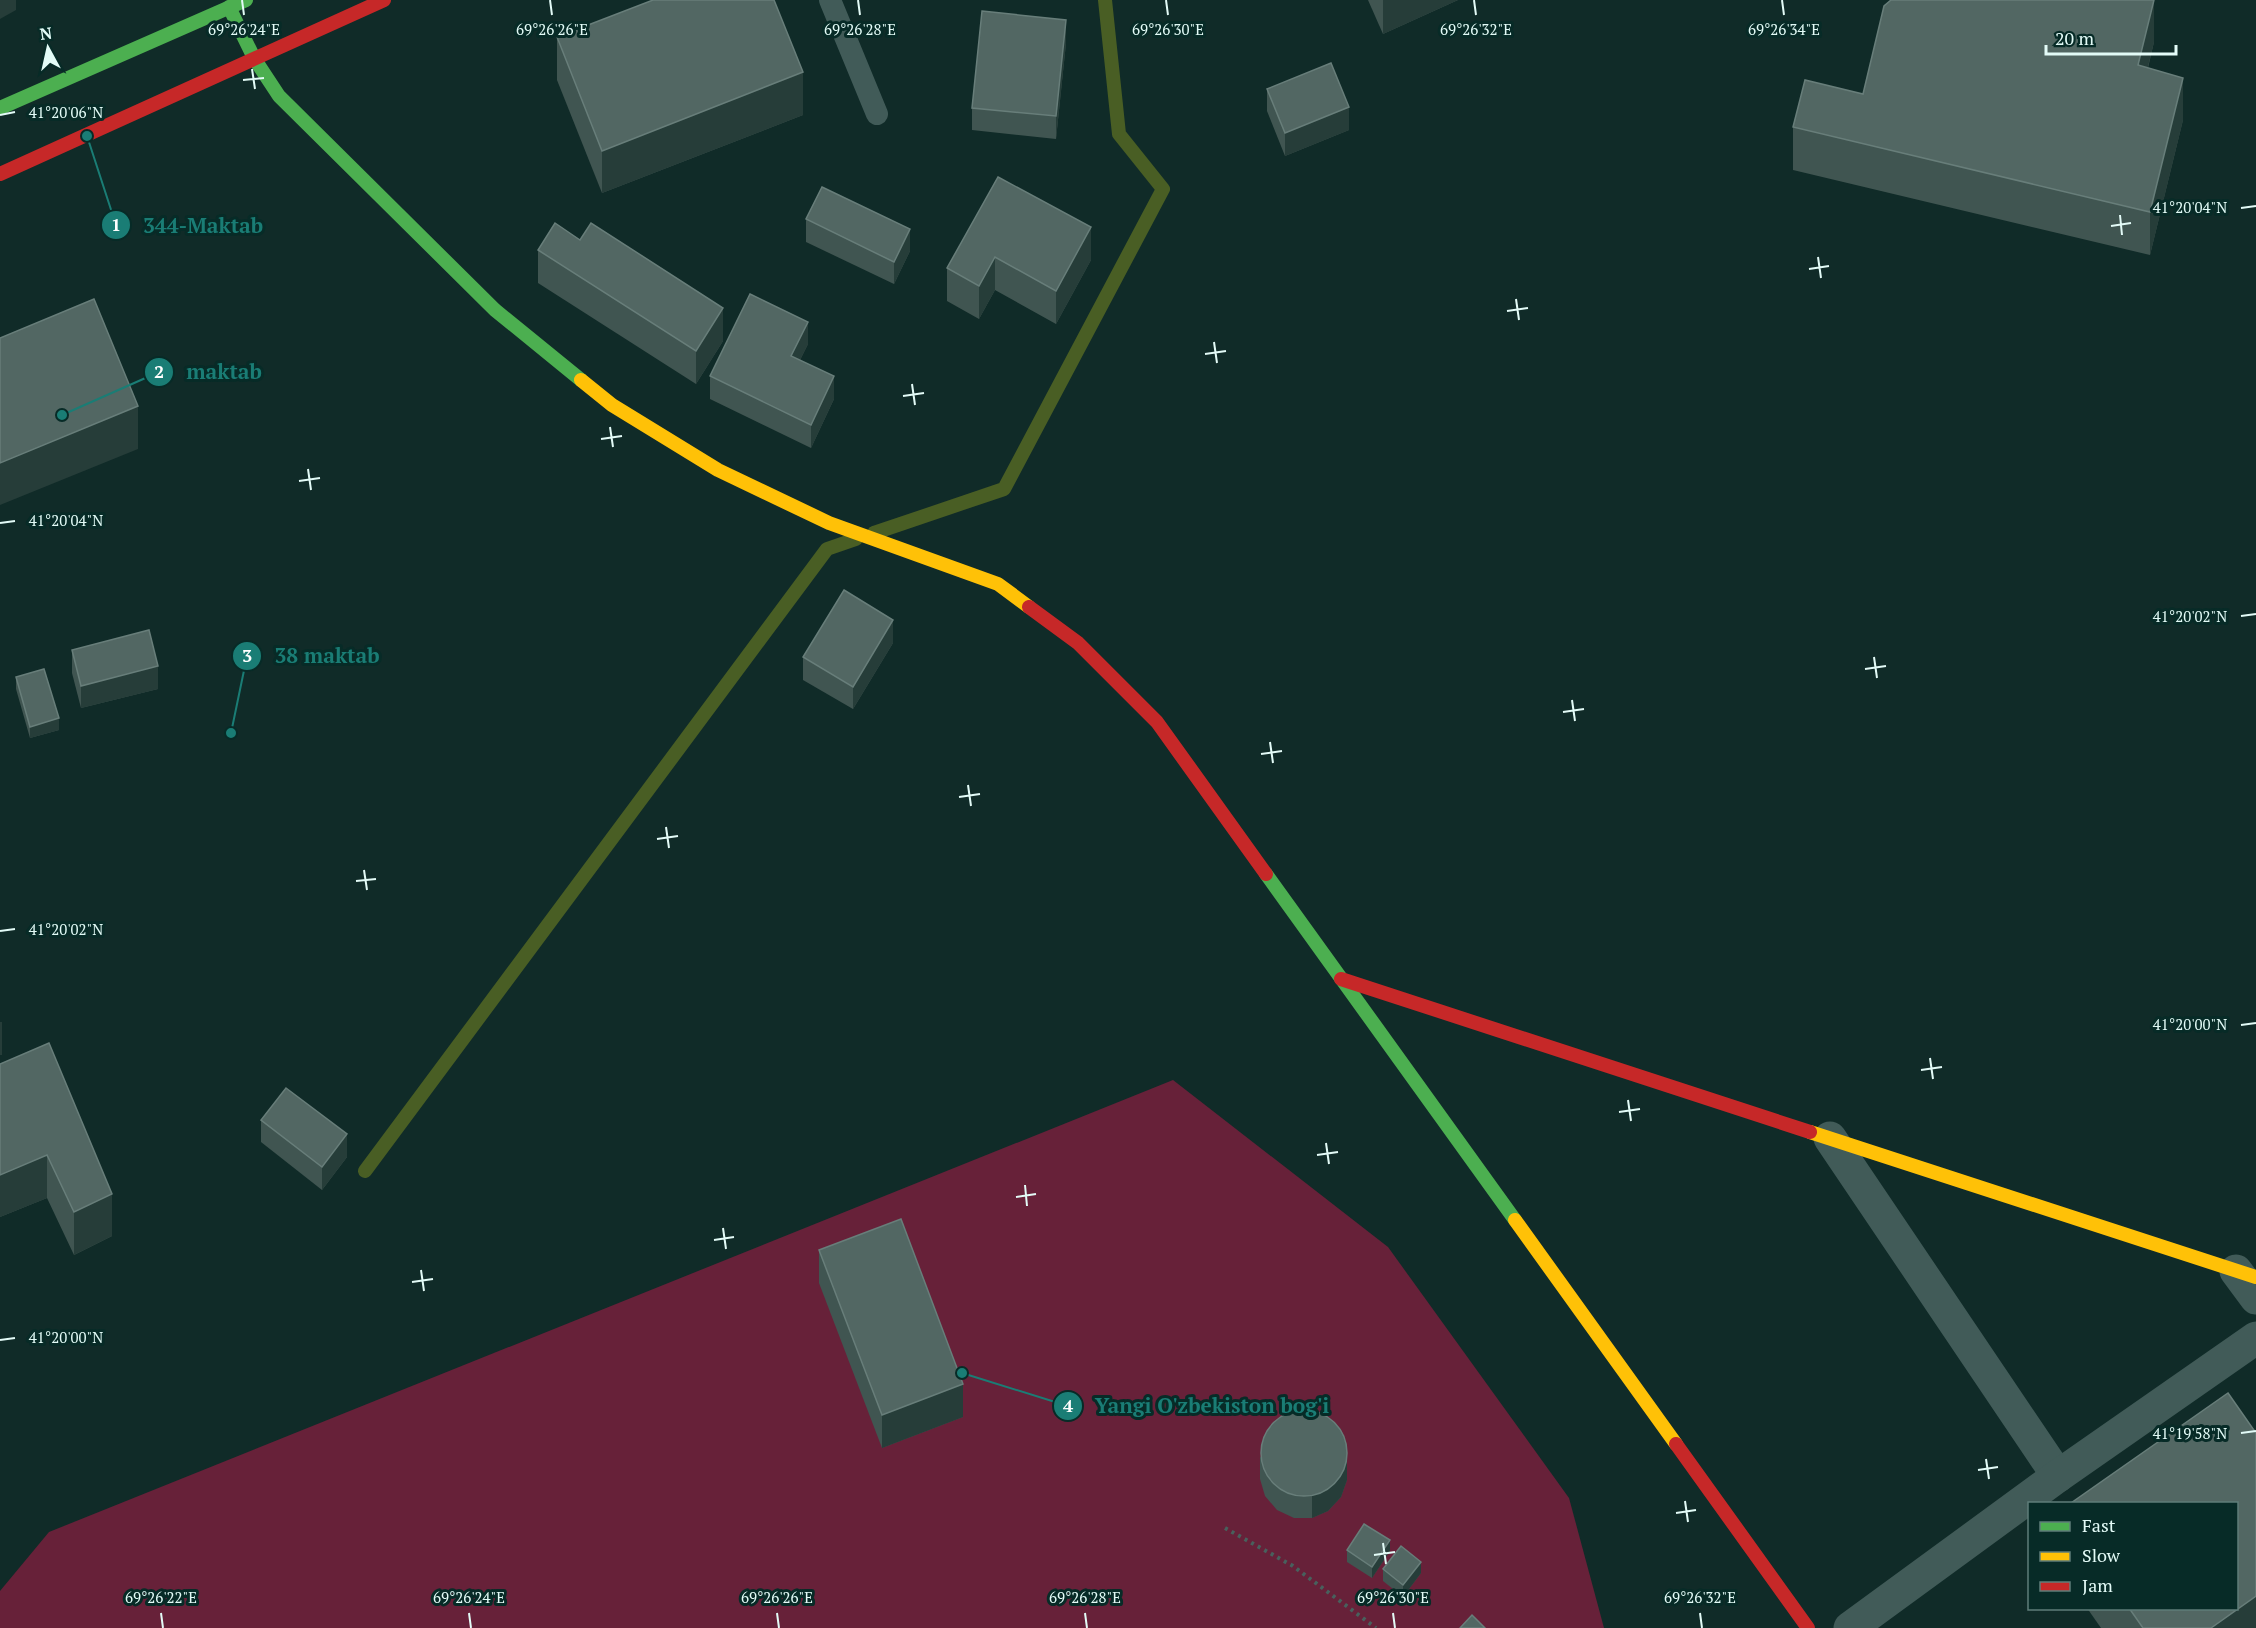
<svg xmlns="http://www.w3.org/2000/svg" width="2256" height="1628" font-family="'PT Serif',serif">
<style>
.green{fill:#672139}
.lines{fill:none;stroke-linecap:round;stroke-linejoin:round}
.stream{stroke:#495e24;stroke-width:14}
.path{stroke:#48605d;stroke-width:4;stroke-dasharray:3 4.5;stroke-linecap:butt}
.lane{stroke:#415b58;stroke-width:22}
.street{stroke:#415b58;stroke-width:33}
.fast{stroke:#4caf50;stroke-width:14}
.slow{stroke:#ffc107;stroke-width:14}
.jam{stroke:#c62828;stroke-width:14}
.wall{fill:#405551}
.shaded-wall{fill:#263d39}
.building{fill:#526763;stroke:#687e7a;stroke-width:1.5}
.ticks{fill:none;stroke:#e3fbf7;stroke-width:2}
.ticks-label{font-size:15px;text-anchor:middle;fill:#e3fbf7;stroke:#072b27;stroke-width:6;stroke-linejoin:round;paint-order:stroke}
.leader{fill:none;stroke:#1a7d75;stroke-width:2}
.callout-dot{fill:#1a7d75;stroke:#072b27;stroke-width:2}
.mark-label{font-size:18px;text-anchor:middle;font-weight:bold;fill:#fff}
.callout-label{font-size:21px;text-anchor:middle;font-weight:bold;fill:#1a7d75;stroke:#072b27;stroke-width:6;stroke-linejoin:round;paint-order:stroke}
</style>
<rect width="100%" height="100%" fill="#102b28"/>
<!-- green -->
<path class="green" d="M1173,1080L1388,1247L1569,1498L1604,1628H0V1591L49,1532Z"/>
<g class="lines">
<!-- stream -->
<g class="stream">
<path d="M874,533L1004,489L1163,189L1119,134L1105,0"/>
<path d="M365,1171L827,549L856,539"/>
</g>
<!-- path -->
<path class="path" d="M1225,1528L1293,1566L1376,1628"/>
<!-- lane -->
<path class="lane" d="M830,0L877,114"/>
<!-- street -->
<g class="street">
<path d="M1830,1138L2058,1476"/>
<path d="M2236,1271L2256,1298"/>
<path d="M1850,1628L2058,1476L2256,1338"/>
</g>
<!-- fast -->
<g class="fast">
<path d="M229,7L254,58L279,96L495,310L581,380"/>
<path d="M0,108L246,0"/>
<path d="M1266,874L1515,1220"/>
</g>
<!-- slow -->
<g class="slow">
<path d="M581,380L612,405L718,470L829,523L998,584L1029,607"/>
<path d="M1810,1132L2256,1277"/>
<path d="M1515,1220L1676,1444"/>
</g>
<!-- jam -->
<g class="jam">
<path d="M0,174L384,0"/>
<path d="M1029,607L1078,643L1157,722L1266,874"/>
<path d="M1341,979L1810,1132"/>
<path d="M1676,1444L1808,1628"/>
</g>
</g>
<!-- wall -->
<g class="wall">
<path d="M1368,0H1458L1383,34Z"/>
<path d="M557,37L803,115L602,193L557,80Z"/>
<path d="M2154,42L2148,68L2183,120L2150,255L1793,170V127L1863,94Z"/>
<path d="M1066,43L1056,139L972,130V108Z"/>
<path d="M1267,89L1349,130L1285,156L1267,111Z"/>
<path d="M998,177L1091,260L1056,324L995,290L979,319L947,301V268Z"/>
<path d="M806,219L910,251L894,284L806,242Z"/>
<path d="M538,250L723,341L696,384L538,283Z"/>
<path d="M808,344L800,360L834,399L811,448L710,399V376Z"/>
<path d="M893,643L853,709L803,680V657Z"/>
<path d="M72,650L158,689L81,708L72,673Z"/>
<path d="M16,677L59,730L30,738L16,689Z"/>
<path d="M0,1064L112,1236L74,1255L47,1198L0,1217Z"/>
<path d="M261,1120L347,1157L322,1190L261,1142Z"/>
<path d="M819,1250L963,1417L882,1448L819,1283Z"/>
<path d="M1260,1457L1347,1480L1341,1497L1328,1511L1312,1518H1294L1277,1510L1265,1496L1260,1479Z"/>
<path d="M1347,1550L1390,1551L1372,1578L1347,1562Z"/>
<path d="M1383,1569L1421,1573L1403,1597L1383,1581Z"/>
<path d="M2087,1608H2236L2256,1628H2101Z"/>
</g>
<!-- shaded-wall -->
<g class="shaded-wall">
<path d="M0,0H16V10L0,19Z"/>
<path d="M1383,0H1458L1383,34Z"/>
<path d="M2154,0V42L2138,107V65Z"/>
<path d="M1066,20V43L1056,139V116Z"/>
<path d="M803,72V115L602,193V151Z"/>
<path d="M2183,78V120L2150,255V212Z"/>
<path d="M1349,107V130L1285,156V133Z"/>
<path d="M1091,227V260L1056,324V291Z"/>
<path d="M910,229V251L894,284V262Z"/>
<path d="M995,257V290L979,319V286Z"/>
<path d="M723,308V341L696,384V351Z"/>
<path d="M808,322V344L791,378V356Z"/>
<path d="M834,376V399L811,448V425Z"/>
<path d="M138,406V449L0,505V463Z"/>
<path d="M893,620V643L853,709V687Z"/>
<path d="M158,666V689L81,708V686Z"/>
<path d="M59,718V730L30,738V727Z"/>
<rect x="0" y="1022" width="2" height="33"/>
<path d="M347,1134V1157L322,1190V1167Z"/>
<path d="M47,1155V1198L0,1217V1175Z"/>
<path d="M112,1194V1236L74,1255V1212Z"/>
<path d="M963,1384V1417L882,1448V1415Z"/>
<path d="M1347,1458V1480L1341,1497L1328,1511L1312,1518V1495Z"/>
<path d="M1390,1540V1551L1372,1578V1567Z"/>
<path d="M1421,1562V1573L1403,1597V1585Z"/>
<path d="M2256,1596V1628H2211Z"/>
</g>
<!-- building -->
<g class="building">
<path d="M653,0H774L803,72L602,151L557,37Z"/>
<path d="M1891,0H2154L2138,65L2183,78L2150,212L1793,127L1805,80L1863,94L1884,6Z"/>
<path d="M982,11L1066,20L1056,116L972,108Z"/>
<path d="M1331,63L1349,107L1285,133L1267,89Z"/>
<path d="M998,177L1091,227L1056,291L995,257L979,286L947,268Z"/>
<path d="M822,187L910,229L894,262L806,219Z"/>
<path d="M555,223L580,240L591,223L723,308L696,351L538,250Z"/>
<path d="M750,294L808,322L791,356L834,376L811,425L710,376Z"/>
<path d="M94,299L138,406L0,463V338Z"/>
<path d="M844,590L893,620L853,687L803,657Z"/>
<path d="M149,630L158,666L81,686L72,650Z"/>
<path d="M44,669L59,718L30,727L16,677Z"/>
<path d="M49,1043L112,1194L74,1212L47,1155L0,1175V1064Z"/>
<path d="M286,1088L347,1134L322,1167L261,1120Z"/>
<path d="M901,1219L963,1384L882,1415L819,1250Z"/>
<path d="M2228,1393L2256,1433V1596L2211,1628H2143L2129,1608H2236V1503H2071Z"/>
<circle cx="1304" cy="1453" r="43"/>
<path d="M1364,1524L1390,1540L1372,1567L1347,1550Z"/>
<path d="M1401,1546L1421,1562L1403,1585L1383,1569Z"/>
<path d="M1472,1615L1485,1628H1460Z"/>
</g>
<!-- ticks -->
<path class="ticks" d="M242,0L244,15M550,0L552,15M858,0L860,15M1166,0L1168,15M1474,0L1476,15M1782,0L1784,15M252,69L255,89M243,80L264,78M0,115L15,112M2241,208L2256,206M2120,215L2122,235M2111,226L2131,223M1818,257L1821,278M1809,269L1829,266M1516,299L1519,320M1507,311L1528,308M1214,342L1217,363M1205,354L1226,351M912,384L915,405M903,396L924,393M610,427L613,447M601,439L622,436M308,469L311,490M299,481L320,478M0,523L15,521M2241,616L2256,614M1874,657L1877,678M1865,669L1886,666M1572,700L1575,721M1563,712L1584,709M1270,742L1273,763M1261,754L1282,751M968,785L971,806M959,797L980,794M666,827L669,848M657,839L678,836M364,870L367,890M356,881L376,879M0,931L15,929M2241,1025L2256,1023M1930,1058L1933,1079M1921,1070L1942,1067M1628,1100L1631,1121M1619,1112L1640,1109M1326,1143L1329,1164M1317,1155L1338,1152M1025,1185L1027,1206M1016,1197L1036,1194M723,1228L726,1249M714,1240L734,1237M421,1270L424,1291M412,1282L433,1279M0,1340L15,1338M2241,1433L2256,1431M1986,1459L1989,1479M1978,1470L1998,1467M1685,1501L1688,1522M1676,1513L1696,1510M1383,1543L1386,1564M1374,1555L1395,1552M161,1613L163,1628M469,1613L471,1628M777,1613L779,1628M1085,1613L1087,1628M1393,1613L1395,1628M1700,1613L1702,1628"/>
<g class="ticks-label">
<text x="244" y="35">69°26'24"E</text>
<text x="552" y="35">69°26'26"E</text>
<text x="860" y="35">69°26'28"E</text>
<text x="1168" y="35">69°26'30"E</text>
<text x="1476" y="35">69°26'32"E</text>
<text x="1784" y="35">69°26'34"E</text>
<text x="66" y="118">41°20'06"N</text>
<text x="2190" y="213">41°20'04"N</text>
<text x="66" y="526">41°20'04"N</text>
<text x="2190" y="622">41°20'02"N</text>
<text x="66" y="935">41°20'02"N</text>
<text x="2190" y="1030">41°20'00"N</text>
<text x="66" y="1343">41°20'00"N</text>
<text x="2190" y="1439">41°19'58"N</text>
<text x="161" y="1603">69°26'22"E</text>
<text x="469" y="1603">69°26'24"E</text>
<text x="777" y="1603">69°26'26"E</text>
<text x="1085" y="1603">69°26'28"E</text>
<text x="1393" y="1603">69°26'30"E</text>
<text x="1700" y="1603">69°26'32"E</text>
</g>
<!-- callouts -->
<path class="leader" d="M87 136L116 225M62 415L159 372M231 733L247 656M962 1373L1068 1406"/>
<g class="callout-dot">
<circle cx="87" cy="136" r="6"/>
<circle cx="62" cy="415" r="6"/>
<circle cx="231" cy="733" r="6"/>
<circle cx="962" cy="1373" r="6"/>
<circle cx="116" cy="225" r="15"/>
<circle cx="159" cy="372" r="15"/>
<circle cx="247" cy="656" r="15"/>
<circle cx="1068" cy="1406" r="15"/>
</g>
<g class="mark-label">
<text x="116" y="231">1</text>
<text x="159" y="378">2</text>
<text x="247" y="662">3</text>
<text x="1068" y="1412">4</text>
</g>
<g class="callout-label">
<text x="203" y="233">344-Maktab</text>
<text x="224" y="379">maktab</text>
<text x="327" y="663">38 maktab</text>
<text x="1212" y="1413">Yangi O'zbekiston bog'i</text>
</g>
<!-- legend -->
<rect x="2028" y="1502" width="210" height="108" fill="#072b27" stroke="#5f7e7a" stroke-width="1.5"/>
<rect x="2040" y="1522" width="30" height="9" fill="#4caf50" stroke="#5f7e7a" stroke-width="1.5"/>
<text x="2082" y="1532" font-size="18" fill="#e3fbf7">Fast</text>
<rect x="2040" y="1552" width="30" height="9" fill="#ffc107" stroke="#5f7e7a" stroke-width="1.5"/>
<text x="2082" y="1562" font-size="18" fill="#e3fbf7">Slow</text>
<rect x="2040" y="1582" width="30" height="9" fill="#c62828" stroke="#5f7e7a" stroke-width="1.5"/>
<text x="2082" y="1592" font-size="18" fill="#e3fbf7">Jam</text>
<!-- north arrow -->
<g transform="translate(48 48) rotate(352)" stroke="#072b27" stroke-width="4.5" paint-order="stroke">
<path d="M0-4.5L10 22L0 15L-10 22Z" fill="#e3fbf7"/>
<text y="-9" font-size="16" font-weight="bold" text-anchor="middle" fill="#e3fbf7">N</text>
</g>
<!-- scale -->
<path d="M2046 45v9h130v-9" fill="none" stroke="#e3fbf7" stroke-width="3"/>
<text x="2055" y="45" font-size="18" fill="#e3fbf7" stroke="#072b27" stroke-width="4.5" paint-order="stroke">20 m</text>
</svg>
